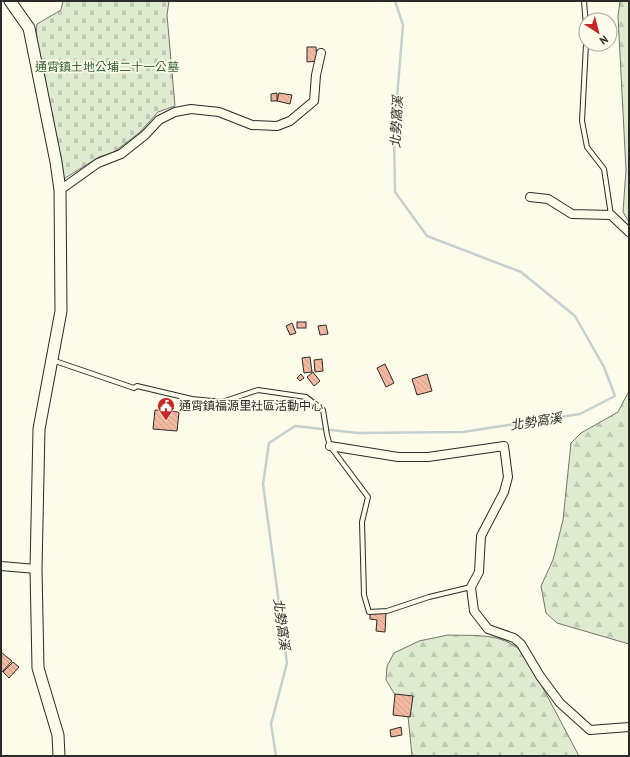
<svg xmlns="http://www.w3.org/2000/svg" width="630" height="757" font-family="'PT Sans','Noto Sans TC',sans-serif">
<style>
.forest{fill:url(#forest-firs);stroke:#74746e}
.cemetery{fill:url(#cemetery-stones);stroke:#74746e}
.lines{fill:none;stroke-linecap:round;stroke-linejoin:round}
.stream{stroke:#c7d0d0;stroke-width:2.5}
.building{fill:url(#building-back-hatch);stroke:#2b2b2b}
.lane-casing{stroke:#2b2b2b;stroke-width:6}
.street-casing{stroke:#2b2b2b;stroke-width:10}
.secondary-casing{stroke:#2b2b2b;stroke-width:13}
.lane{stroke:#fdfbea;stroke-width:4}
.street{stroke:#fdfbea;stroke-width:8}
.secondary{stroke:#fdfbea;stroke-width:11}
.labels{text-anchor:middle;stroke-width:3;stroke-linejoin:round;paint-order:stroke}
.park-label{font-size:12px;fill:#34623c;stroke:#fdfbea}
.poi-label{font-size:12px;fill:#2b2b2b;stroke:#fdfbea;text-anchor:start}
.water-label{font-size:13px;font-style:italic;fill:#2b2b2b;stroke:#fdfbea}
</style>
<defs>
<pattern id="forest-firs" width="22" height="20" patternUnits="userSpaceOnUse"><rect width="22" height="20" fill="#deebd1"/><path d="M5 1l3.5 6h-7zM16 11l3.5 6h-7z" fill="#bfcab4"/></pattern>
<pattern id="cemetery-stones" width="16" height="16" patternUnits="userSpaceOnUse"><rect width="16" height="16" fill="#deebd1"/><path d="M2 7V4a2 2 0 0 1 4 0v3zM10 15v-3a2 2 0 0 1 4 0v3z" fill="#bfcab4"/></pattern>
<pattern id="building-back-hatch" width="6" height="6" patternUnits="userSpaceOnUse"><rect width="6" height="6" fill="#f2b8a0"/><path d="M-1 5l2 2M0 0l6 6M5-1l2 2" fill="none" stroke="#d09e8a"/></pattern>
</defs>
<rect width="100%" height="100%" fill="#fdfbea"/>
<!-- forest -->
<g class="forest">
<path d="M620,1H629V222L623,212L626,170L618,16Z"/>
<path d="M629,391V644L557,623L546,613L541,586L553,560L563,520L571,443L581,433L618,412Z"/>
<path d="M448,635C477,636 505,632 526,656L579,756H412L408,716L386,680L387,666L394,653L419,641Z"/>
</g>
<!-- cemetery -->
<path class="cemetery" d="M63,1H169L167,15L175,106L158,112L139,133L114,152L99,157L62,180L36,36L37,24L61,10Z"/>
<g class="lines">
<!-- stream -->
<path class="stream" d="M276,756L271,724L287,663L263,484L269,443L295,426L358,433L463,432L580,414L615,396L604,367L575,316L521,272L427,236L395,192L394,134L403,25L395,1"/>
</g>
<!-- building -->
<g class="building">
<path d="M307,47H316L317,61L307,62Z"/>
<path d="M277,93V101H271V94Z"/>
<path d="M279,93L292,95L290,104L277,101Z"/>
<rect x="297" y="322" width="9" height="6"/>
<path d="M292,323L296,333L290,335L286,326Z"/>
<path d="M326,325L328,334L320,335L318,326Z"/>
<path d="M310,357L312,372L304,373L302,358Z"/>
<path d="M322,359L323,371L315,372L314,360Z"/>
<path d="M385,364L394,383L386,387L377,368Z"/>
<path d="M313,372L320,381L314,386L307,377Z"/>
<path d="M301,374L304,378L300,381L297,378Z"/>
<path d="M427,374L432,391L417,395L412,379Z"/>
<path d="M155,410L179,412L177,431L153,429Z"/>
<path d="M370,611L386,612L385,632L376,631L377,620L370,619Z"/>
<path d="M2,653L12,661L1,673V655Z"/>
<path d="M13,662L19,667L9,678L3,672Z"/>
<path d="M395,694L413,696L410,717L393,715Z"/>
<path d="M401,727L402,735L391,737L390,730Z"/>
</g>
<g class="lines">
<defs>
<g id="lane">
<path d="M584,1L586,26"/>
<path d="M586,44L582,121L587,147L604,169L611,215"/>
<path d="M52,360L134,388L137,386L192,399L222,402L258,390L306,397L323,410L327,435L330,446L368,497L362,522L364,595L369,612L387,611L429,597L471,587"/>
</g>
<g id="street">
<path d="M60,190L98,163L121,154L145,135L159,120L175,112L191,109L219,112L252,125L277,126L290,121L314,101L316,75L321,53"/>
<path d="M530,197L548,199L572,214L611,215L629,232"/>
<path d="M330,446L398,457H428L504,446L508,477L504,492L481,536L479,572L471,587L474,611L488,629L514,638L521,644L540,676L560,703L590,730L629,727"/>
<path d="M1,566L36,569"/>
</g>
<path id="secondary" d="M10,1L29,28L56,162L60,190L61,311L39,429L36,569L38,668L58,735L59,756"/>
</defs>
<!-- lane casing -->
<use href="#lane" class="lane-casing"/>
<!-- street casing -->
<use href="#street" class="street-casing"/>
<!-- secondary casing -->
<use href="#secondary" class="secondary-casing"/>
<!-- lane -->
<use href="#lane" class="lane"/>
<!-- street -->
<use href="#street" class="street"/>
<!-- secondary -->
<use href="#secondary" class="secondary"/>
</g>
<!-- icons -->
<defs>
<symbol id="civic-pin" viewBox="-11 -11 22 30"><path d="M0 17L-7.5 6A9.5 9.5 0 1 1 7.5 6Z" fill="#c62828" stroke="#fdfbea"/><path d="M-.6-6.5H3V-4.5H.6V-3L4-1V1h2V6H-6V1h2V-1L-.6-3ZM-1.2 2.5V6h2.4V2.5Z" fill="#fff"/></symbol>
</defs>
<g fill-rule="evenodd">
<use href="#civic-pin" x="156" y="396" width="20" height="27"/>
</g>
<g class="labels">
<!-- park labels -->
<g class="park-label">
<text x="107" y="71">通霄鎮土地公埔二十一公墓</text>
</g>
<!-- poi labels -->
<g class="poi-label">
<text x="179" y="410">通霄鎮福源里社區活動中心</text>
</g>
<!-- water labels -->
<g class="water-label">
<text transform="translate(396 122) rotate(-87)" y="5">北勢窩溪</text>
<text transform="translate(536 421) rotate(-9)" y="5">北勢窩溪</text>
<text transform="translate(282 624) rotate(82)" y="5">北勢窩溪</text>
</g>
</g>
<!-- border -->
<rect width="630" height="757" fill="none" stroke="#2b2b2b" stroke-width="4"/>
<!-- north arrow -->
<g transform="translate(598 32) rotate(144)"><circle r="19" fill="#fdfbea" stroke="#a9a89e"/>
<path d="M0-3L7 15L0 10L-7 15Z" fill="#c62828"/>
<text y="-6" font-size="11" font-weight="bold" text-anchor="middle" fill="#2b2b2b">N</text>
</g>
</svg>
